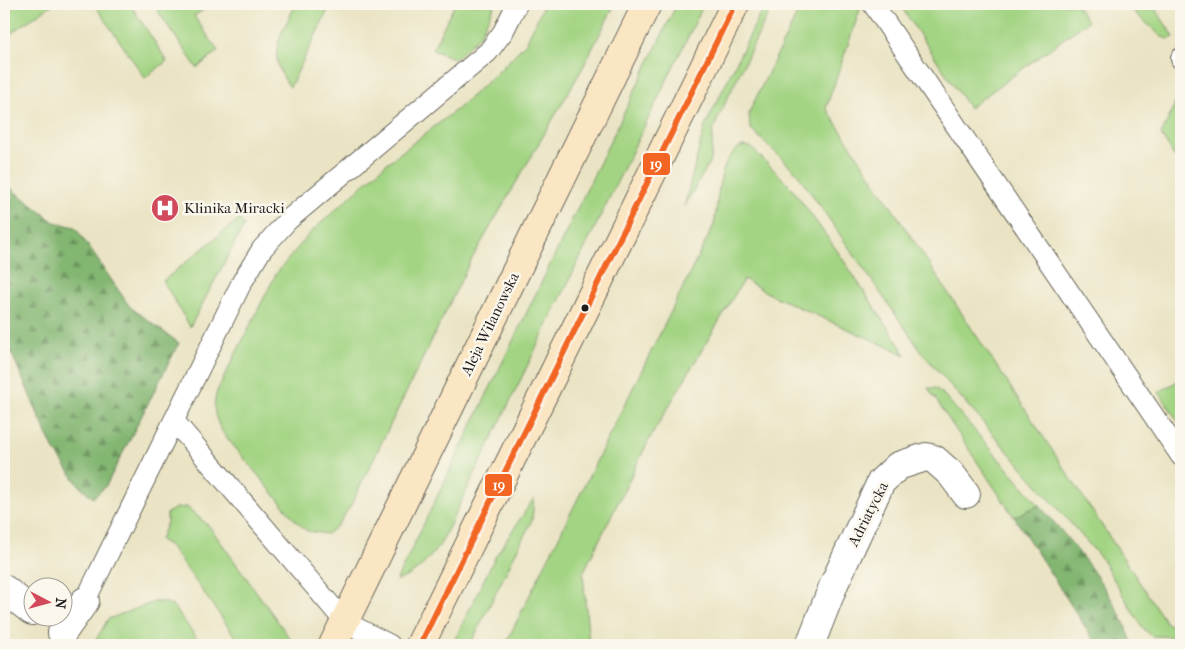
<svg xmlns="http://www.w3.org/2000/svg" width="1185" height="649" font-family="'IM FELL French Canon',serif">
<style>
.green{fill:#a3d483;stroke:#607850}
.forest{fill:url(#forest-firs);stroke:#4f6946}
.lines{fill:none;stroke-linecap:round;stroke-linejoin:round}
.lane-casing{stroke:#646257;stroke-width:22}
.street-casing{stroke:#646257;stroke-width:30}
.secondary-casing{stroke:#646257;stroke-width:30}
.lane{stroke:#fff;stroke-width:20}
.street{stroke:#fff;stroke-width:28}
.secondary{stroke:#fbe6c4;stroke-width:28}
.bus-1-casing{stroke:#fbf7ec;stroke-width:10}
.bus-1{stroke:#f26522;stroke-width:6}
.bus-dot{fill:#1c1c1c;stroke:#fbf7ec;stroke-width:2}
.labels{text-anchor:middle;stroke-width:5;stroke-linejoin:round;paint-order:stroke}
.poi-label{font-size:15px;fill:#1c1c1c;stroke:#fbf7ec;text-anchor:start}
.street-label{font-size:15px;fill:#1c1c1c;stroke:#fbf7ec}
.line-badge{stroke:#fbf7ec;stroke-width:2}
.badge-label{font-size:14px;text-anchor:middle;font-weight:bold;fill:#fff}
</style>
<defs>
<pattern id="forest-firs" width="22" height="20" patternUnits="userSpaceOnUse" patternTransform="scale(1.25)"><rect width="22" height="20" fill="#82b671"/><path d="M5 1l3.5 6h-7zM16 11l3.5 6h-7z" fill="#6a935c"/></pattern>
</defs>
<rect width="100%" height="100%" fill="#fbf7ec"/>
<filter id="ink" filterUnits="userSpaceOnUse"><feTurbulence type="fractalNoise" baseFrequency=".02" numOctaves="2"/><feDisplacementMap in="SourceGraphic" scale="10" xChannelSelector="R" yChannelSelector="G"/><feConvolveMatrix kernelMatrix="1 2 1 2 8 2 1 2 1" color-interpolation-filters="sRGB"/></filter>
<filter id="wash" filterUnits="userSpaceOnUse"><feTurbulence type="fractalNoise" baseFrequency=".0096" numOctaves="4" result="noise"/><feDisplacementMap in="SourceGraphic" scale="20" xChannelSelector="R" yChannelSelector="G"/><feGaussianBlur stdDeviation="1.12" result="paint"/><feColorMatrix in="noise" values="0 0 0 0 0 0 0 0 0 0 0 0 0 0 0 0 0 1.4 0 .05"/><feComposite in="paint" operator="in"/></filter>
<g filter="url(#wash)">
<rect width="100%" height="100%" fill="#eae4c4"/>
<!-- green -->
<g class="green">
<path d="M10,4H53L4,38V8Z"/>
<path d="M94,4H130L167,61L145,78Z"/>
<path d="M153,4H213L194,16L218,51L197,68Z"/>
<path d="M296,4H331L290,87C265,54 280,37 296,4Z"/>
<path d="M455,4H495L480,35L456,59L432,50Z"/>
<path d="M544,4H615L582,69L470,262L351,505L338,525L327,534L307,531L296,521L223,433C214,417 212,408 217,391L276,274L310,233L386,164L457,109L496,74L526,43Z"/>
<path d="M677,4H704L441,543C427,562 418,573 396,581Z"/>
<path d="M765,4H773L718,118L713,131L711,160L684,207L705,126Z"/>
<path d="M802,4H862L826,108L1167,624L1181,626V637L1151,636L1142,627L1101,558L923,354L797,173L750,128L749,114L752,106Z"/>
<path d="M899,4H1076L1088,21L969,108Z"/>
<path d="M1125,4H1152L1174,37L1169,39L1162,37Z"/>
<path d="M1181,90V167L1161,135Z"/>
<path d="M742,146L751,147L791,187L838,252L906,355L771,295L744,279L650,438L583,573L589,645H505L714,225C719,201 716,159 742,146Z"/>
<path d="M239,219L244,226L190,327L163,281Z"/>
<path d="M1181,379V426L1159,392Z"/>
<path d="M928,388H935L944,395L1039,505L1014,517Z"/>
<path d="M534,498L532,520L470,645H452L495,557Z"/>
<path d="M187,507L209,526L289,637L292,645H245L234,635L171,547L160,540L167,522V513L176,508Z"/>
<path d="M154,602H164L173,606L202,645H93L108,619Z"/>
</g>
<!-- forest -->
<g class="forest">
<path d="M4,183L54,222L75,227L130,307L179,343L106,486L93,498L77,483L52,446L4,336Z"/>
<path d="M1039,505C1074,545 1116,594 1133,645H1097L1014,517Z"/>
</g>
</g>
<g filter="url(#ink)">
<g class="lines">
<defs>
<g id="lane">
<path d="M873,4L1181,456"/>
<path d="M1181,59V58"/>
<path d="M175,422L345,622L390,645"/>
<path d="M85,601L242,282L262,249L288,220L488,52L503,32L517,4"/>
</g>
<g id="street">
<path d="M4,589L32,611"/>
<path d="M62,633L85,601"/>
<path d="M810,645L834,584L881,482L898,466L926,457L934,459L951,474L966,494"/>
</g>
<g id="secondary">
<path d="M333,645L647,4"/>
<path d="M420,645L735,4"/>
</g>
</defs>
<!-- lane casing -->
<use href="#lane" class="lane-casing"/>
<!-- street casing -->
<use href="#street" class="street-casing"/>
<!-- secondary casing -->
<use href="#secondary" class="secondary-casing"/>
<!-- lane -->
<use href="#lane" class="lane"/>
<!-- street -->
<use href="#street" class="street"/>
<!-- secondary -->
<use href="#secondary" class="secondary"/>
<defs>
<path id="bus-1" d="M420,645L735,4"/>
</defs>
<!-- bus-1 casing -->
<use href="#bus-1" class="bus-1-casing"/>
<!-- bus-1 -->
<use href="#bus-1" class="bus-1"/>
</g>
</g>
<!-- icons -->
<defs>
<symbol id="hospital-disc" viewBox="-11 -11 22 22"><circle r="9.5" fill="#d1495b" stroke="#fbf7ec"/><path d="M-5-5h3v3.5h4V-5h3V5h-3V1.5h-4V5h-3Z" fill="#fff"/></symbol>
</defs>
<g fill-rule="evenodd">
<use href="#hospital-disc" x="149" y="192" width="32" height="32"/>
</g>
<!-- markers -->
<circle class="bus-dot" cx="585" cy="308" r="4.5"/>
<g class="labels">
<!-- poi labels -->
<g class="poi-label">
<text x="184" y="213">Klinika Miracki</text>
</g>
<!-- street labels -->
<g class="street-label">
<text transform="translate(490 324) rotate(-64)" y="5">Aleja Wilanowska</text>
<text transform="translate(868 514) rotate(-63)" y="5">Adriatycka</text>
</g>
</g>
<g class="line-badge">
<rect x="642" y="152" width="29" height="24" rx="5" fill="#f26522"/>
<rect x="484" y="473" width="29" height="24" rx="5" fill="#f26522"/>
</g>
<g class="badge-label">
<text x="656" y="169">19</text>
<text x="499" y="490">19</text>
</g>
<!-- margin -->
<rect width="1185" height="649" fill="none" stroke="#fbf7ec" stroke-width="20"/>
<!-- north arrow -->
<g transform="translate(48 602) rotate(96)"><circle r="24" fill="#fbf7ec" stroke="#a29f99"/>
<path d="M0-4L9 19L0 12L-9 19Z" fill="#d1495b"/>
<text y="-8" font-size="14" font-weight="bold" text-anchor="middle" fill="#1c1c1c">N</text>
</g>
</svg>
